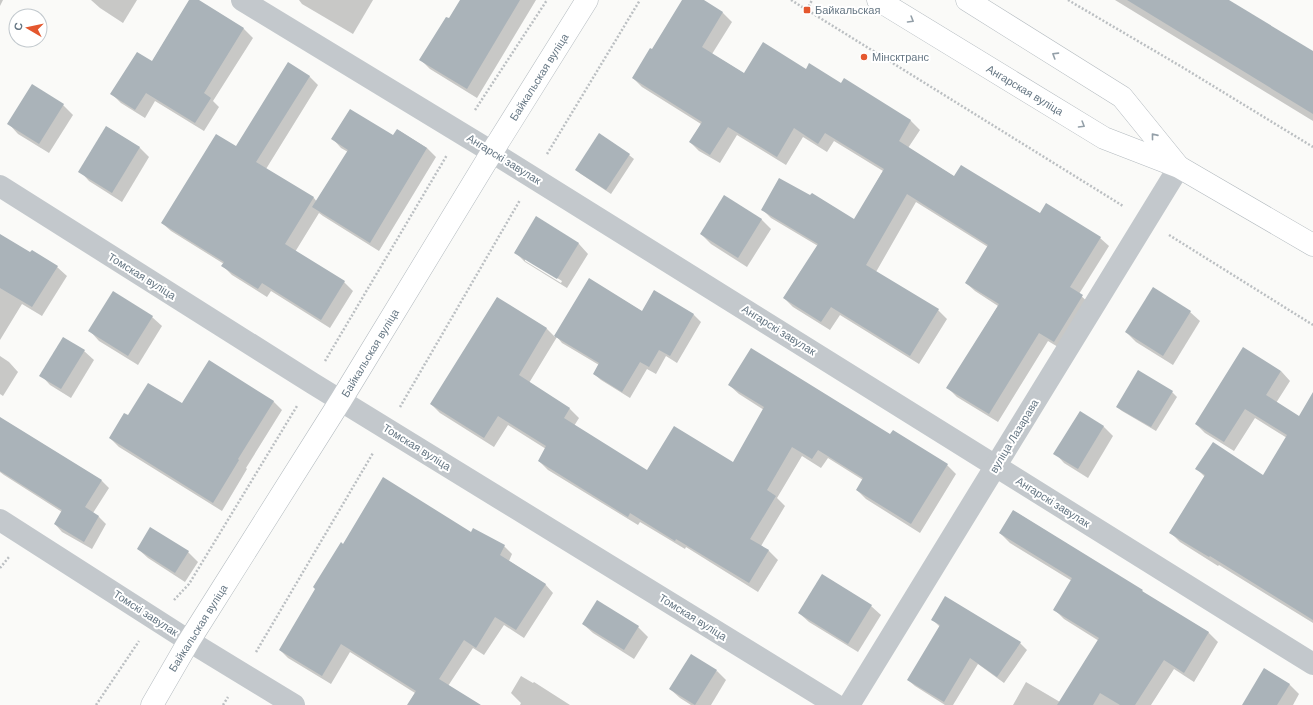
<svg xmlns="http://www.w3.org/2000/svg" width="1313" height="705" font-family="Helvetica,sans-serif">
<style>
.shadow{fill:#0003;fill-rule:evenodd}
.building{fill:#aab3b9}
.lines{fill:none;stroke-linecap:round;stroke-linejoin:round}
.secondary-casing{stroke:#b3babf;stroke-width:23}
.path{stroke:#bbbfc2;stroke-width:2.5;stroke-dasharray:2 2;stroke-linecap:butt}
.minor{stroke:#c3c8cc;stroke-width:22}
.secondary{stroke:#fff;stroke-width:22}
.oneway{stroke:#939fa8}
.poi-dot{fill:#e4572e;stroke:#fff;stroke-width:1.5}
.labels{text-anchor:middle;stroke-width:4;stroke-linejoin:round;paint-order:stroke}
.poi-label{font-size:11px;fill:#657683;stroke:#fff;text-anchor:start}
.street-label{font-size:11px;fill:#657683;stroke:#fff}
</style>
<rect width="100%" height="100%" fill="#fafaf8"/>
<!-- shadow -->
<g class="shadow">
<path d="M0,0H3L0,6Z"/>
<path d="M91,0H137L123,23L100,8Z"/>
<path d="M190,0H197L244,29L253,38L213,101L219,107L204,131L155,101L145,118L121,103L112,94L152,62Z"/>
<path d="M299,0H373L353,34L302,4Z"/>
<path d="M461,0H536L477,98L430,69L421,60L449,20Z"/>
<path d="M683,0H702L723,13L732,22L712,54L745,74L806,70L841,84L844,80L911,121L920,130L908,148L955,177L1040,215L1100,238L1109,246L1079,294L1091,305L1063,350L1048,341L998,422L957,397L948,388L998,306L975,291L966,283L988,247L916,202L876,272L938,310L947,319L919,364L840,315L830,330L793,307L784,298L818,246L771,218L763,210L855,220L883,171L834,141L827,152L803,137L786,165L737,135L720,163L699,151L690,142L701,124L642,87L633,78L652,50Z"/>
<path d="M1115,0H1227L1313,52V121Z"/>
<path d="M309,76L318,85L266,169L314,198L317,202L348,152L341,148L333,139L394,137L398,130L427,148L436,157L379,251L323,216L319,213L295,252L344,282L353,291L330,328L271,291L267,297L232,275L223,266L224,264L171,231L162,223L236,147Z"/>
<path d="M63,105L73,115L49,153L18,134L9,124Z"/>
<path d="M107,127L140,148L149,157L122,202L89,181L80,171Z"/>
<path d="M629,155L634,159L611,194L581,174L576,170Z"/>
<path d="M536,218L579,244L588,254L567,288L525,262L515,252ZM525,258L562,281L561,283L525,261Z"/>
<path d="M761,219L771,229L747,267L711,244L701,234Z"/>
<path d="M0,252L30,254L57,267L67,276L42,316L22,304L0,340Z"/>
<path d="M590,280L643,312L655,292L694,315L701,322L677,363L666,356L656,374L647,369L630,398L601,380L594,374L599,365L562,343L557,337L529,383L570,409L579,418L574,426L647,471L734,464L764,410L739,394L729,385L891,436L947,465L956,474L920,533L866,499L857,490L863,480L828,458L821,468L802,456L777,498L785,506L761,546L769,551L778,560L758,592L686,547L685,549L640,522L638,525L548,470L539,461L546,449L508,425L494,447L440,413L431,404L497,298L547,329L555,337Z"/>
<path d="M1190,312L1200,321L1173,365L1136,342L1126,332Z"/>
<path d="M152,317L162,326L138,365L99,341L90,331Z"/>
<path d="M84,351L94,360L71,398L50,385L41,375Z"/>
<path d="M0,356L9,362L18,372L3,396L0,394Z"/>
<path d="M1281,371L1290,381L1276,403L1306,421L1313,408V623L1219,565L1218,566L1180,542L1171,533L1205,477L1197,469L1264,476L1287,438L1255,418L1234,451L1205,433L1196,424Z"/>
<path d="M1138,372L1172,392L1177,397L1156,431L1122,411L1117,407Z"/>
<path d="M273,401L282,410L246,468L247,469L222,511L119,447L110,438L182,405Z"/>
<path d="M1080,412L1104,427L1113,436L1088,478L1064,463L1055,453Z"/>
<path d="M0,462L102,481L109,488L93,513L99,517L106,524L92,549L62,532L55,524L62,512L4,475L0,472Z"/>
<path d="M1014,511L1142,591L1146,595L1208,632L1218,642L1194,682L1174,669L1151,705H1013L1026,682L1060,702L1099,641L1064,619L1054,609L1072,581L1010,543L1000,533Z"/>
<path d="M150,529L188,552L198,562L185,582L148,558L138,549Z"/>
<path d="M472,533L504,546L512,554L509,561L545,584L553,593L524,638L504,625L484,655L473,648L448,686L474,705H408L415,693L350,652L331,684L288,658L280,650L343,545Z"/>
<path d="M871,606L881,615L858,652L809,622L799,613Z"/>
<path d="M932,619L1020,643L1027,650L1004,683L978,664L953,705H945L915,686L908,680L940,627Z"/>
<path d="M583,624L638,627L648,637L634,659L593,633Z"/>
<path d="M1265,669L1290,685L1299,694L1293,705H1252Z"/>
<path d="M717,671L726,680L711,705H691L680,698L670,689Z"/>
<path d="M521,676L533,683L534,682L570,705H520L521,703L511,693Z"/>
</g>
<!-- building -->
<g class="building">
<path d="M189,0H199L244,28L204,93L211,98L195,123L146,93L135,110L110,94L137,52L152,61Z"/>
<path d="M460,0H520L467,89L419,60L446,17L449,18Z"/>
<path d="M682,0H704L723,12L702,47L744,73L763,42L806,69L809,63L841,83L844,78L911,120L899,141L954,176L961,165L1040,213L1046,203L1101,237L1070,287L1083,295L1054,342L1039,333L989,414L946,388L999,304L965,283L988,245L907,194L866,265L939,309L910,356L831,307L821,322L783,298L818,244L761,210L779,178L810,195L812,193L854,219L884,169L825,133L818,144L794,128L777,157L728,127L710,155L689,142L702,122L632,78L650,48L652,49Z"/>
<path d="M1127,0H1229L1313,51V114Z"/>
<path d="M288,62L310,76L256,162L314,197L285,244L345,281L321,320L262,283L258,289L221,266L224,262L161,223L216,134L236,146Z"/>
<path d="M32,84L64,104L39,144L7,124Z"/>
<path d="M350,109L393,135L397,129L427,148L370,243L312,207L348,150L331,139Z"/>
<path d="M106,126L140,147L112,193L78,172Z"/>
<path d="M599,133L630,154L606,190L575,170Z"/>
<path d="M724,195L762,219L738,258L700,234Z"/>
<path d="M536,216L579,243L557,279L514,253Z"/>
<path d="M0,234L30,252L32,250L58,266L32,307L0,288Z"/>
<path d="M589,278L642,311L654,290L694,314L670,356L659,350L649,367L640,362L622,392L593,374L599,363L554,336Z"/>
<path d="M1153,287L1191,311L1163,356L1125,332Z"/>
<path d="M113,291L153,316L128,356L88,331Z"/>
<path d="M497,297L547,328L519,375L570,408L564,418L647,470L674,426L733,462L764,407L728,385L751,348L890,434L893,430L948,464L911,524L856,490L863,478L818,450L812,459L792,447L767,490L776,496L750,539L769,550L749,583L676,539L675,541L630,513L628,517L538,461L546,446L498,416L484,438L430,404Z"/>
<path d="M63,337L85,350L61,389L39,376Z"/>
<path d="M1243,347L1281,371L1266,395L1299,416L1313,392V620L1210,556L1209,557L1169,533L1205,475L1195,469L1213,442L1263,475L1287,435L1245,409L1224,442L1195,424Z"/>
<path d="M209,360L274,401L238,459L239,460L213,503L109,438L124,413L128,415L148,383L182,403Z"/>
<path d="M1138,370L1173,391L1151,427L1116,407Z"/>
<path d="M1080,411L1104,426L1078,469L1053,454Z"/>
<path d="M0,417L102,480L85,507L99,516L84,542L54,524L62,510L0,471Z"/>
<path d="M383,477L471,532L473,528L505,545L500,555L546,584L516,630L495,617L476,648L464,640L439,679L481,705H407L416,691L341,644L322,676L279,650L315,589L313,587L341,542L343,544Z"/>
<path d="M1013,510L1143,590L1142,591L1209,632L1184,673L1164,660L1135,705H1120L1100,693L1093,705H1057L1099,638L1053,610L1072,578L999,533Z"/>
<path d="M150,527L189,551L175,573L137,549Z"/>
<path d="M822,574L872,605L848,644L798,613Z"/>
<path d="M945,596L1021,642L997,677L970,658L944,702L907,680L940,625L931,620Z"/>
<path d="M597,600L639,626L624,650L582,624Z"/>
<path d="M691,654L717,670L695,705L669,689Z"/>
<path d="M1264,668L1290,684L1277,705H1242Z"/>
</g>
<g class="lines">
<defs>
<g id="secondary">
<path d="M878,0L1104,138L1179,167L1313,245"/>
<path d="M967,0L1122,97L1178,166"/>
<path d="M152,705L189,641L341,400L492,152L587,0"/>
</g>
</defs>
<!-- secondary casing -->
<use href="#secondary" class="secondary-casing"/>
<!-- path -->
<g class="path">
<path d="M791,0L1123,206"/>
<path d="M1068,0L1182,67L1313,147"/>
<path d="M807,10L812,0"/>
<path d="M475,110L547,0"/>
<path d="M547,154L640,0"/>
<path d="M1169,235L1313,325"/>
<path d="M325,361L447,155"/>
<path d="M400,407L520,200"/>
<path d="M0,568L9,557"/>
<path d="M174,600L189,584L297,406"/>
<path d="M256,652L373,453"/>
<path d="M96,705L139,641"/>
<path d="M223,705L228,697"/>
</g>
<!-- minor -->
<g class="minor">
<path d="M242,0L492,152L1313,664"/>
<path d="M0,186L312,383L836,705"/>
<path d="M0,520L189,641L294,705"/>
<path d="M849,705L1179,167"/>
</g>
<!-- secondary -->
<use href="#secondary" class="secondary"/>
</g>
<!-- one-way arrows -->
<defs><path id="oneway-chevron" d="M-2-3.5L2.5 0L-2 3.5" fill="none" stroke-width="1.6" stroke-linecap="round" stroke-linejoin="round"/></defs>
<g class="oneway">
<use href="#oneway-chevron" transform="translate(911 20) rotate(31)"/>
<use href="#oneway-chevron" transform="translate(1055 55) rotate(-148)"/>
<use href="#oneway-chevron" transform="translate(1082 125) rotate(31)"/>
<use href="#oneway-chevron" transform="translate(1154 136) rotate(-129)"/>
</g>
<!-- markers -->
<g class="poi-dot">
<rect x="803" y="6" width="8" height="8" rx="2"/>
<circle cx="864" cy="57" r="4"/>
</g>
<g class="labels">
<!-- poi labels -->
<g class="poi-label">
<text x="815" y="14">Байкальская</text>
<text x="872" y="61">Мінсктранс</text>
</g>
<!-- street labels -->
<g class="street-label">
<text transform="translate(539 77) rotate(-58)" y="4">Байкальская вуліца</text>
<text transform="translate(1025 90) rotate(31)" y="4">Ангарская вуліца</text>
<text transform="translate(504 159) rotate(32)" y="4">Ангарскі завулак</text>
<text transform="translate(142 276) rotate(32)" y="4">Томская вуліца</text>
<text transform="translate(779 330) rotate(32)" y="4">Ангарскі завулак</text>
<text transform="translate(370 353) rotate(-59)" y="4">Байкальская вуліца</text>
<text transform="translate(1014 436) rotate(-59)" y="4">вуліца Лазарава</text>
<text transform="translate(417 447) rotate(32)" y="4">Томская вуліца</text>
<text transform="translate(1053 502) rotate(32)" y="4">Ангарскі завулак</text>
<text transform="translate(146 613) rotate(33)" y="4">Томскі завулак</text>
<text transform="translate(693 617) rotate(32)" y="4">Томская вуліца</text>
<text transform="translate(198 628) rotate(-58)" y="4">Байкальская вуліца</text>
</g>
</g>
<!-- north arrow -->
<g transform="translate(28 28) rotate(279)"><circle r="19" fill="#ffffff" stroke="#c1c8cd"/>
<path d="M0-3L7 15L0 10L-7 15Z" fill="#e4572e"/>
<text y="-6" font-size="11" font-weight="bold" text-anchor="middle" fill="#657683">С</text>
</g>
</svg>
